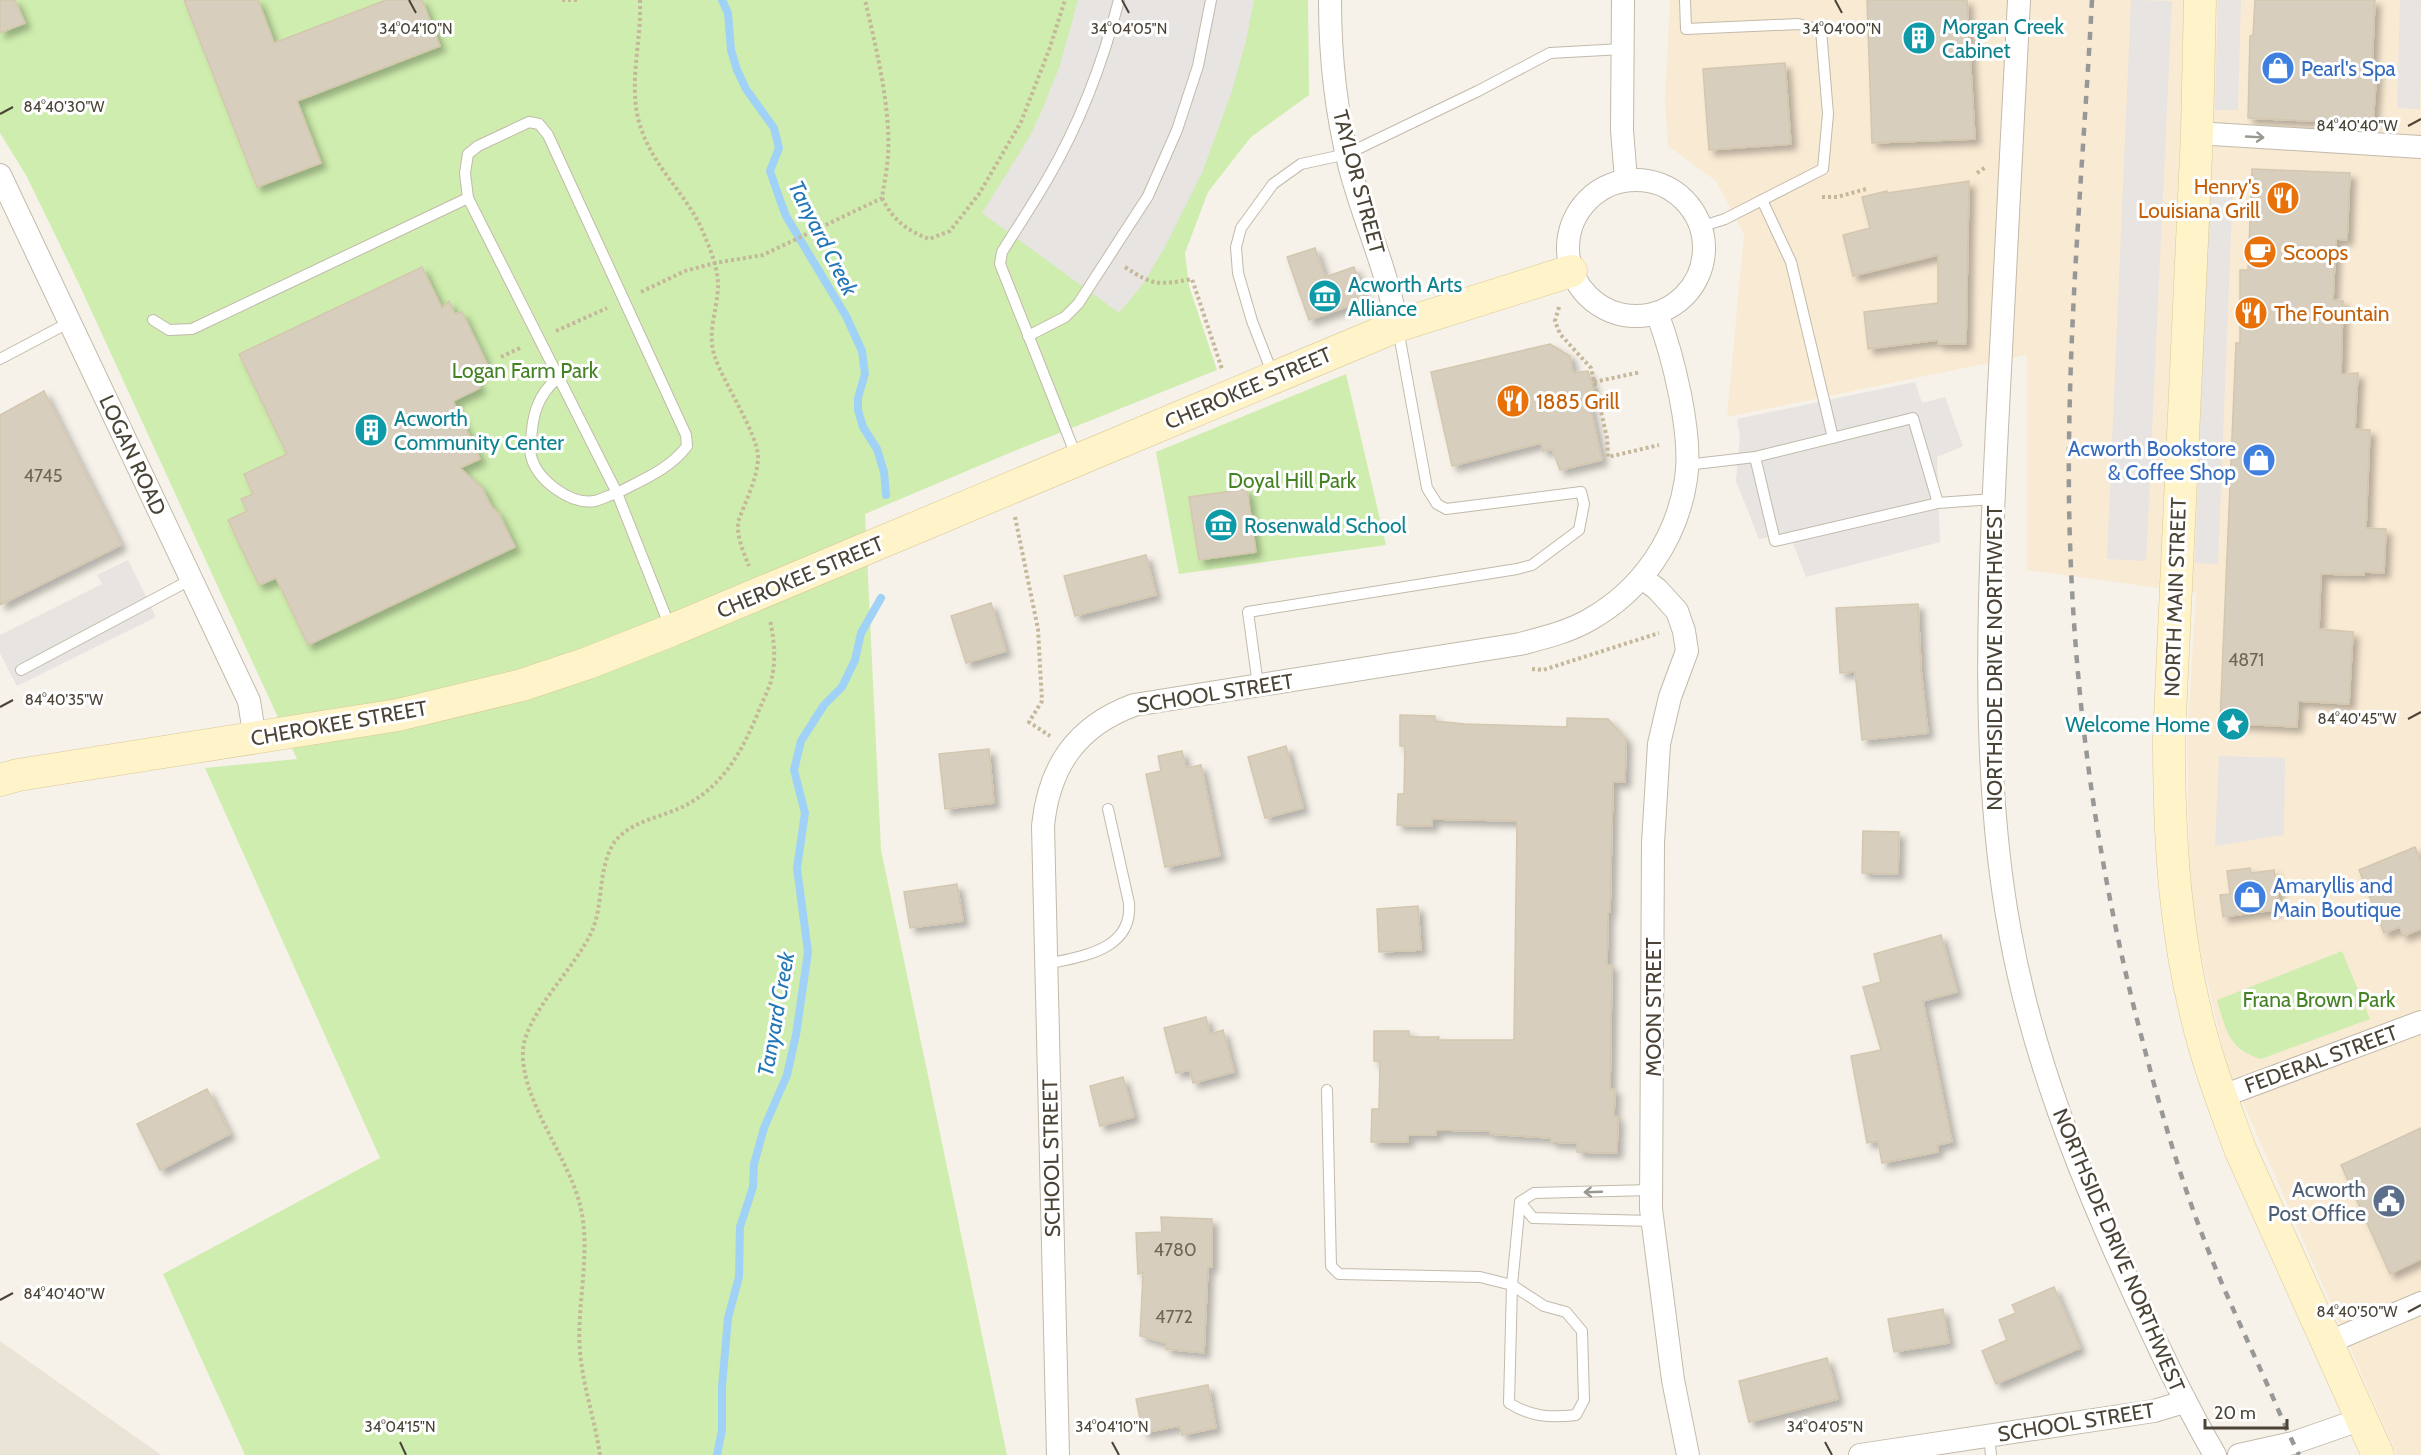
<svg xmlns="http://www.w3.org/2000/svg" width="2421" height="1455" font-family="Cabin,sans-serif">
  <style>
    .residential { fill: #eae4d6 }
    .commercial { fill: #f9ead3 }
    .green { fill: #cfedae }
    .parking { fill: #e7e4e1 }
    .lines { fill: none; stroke-linecap: round; stroke-linejoin: round }
    .stream { stroke: #a0d2f7; stroke-width: 8 }
    .building { fill: #d8cebd; stroke: #d4c7af; stroke-width: 1.5; filter: url(#shadow) }
    .lane-casing { stroke: #c2baaa; stroke-width: 12 }
    .street-casing { stroke: #c2baaa; stroke-width: 24 }
    .secondary-casing { stroke: #dac895; stroke-width: 33 }
    .path { stroke: #c5b79a; stroke-width: 4; stroke-dasharray: 3 3; stroke-linecap: butt }
    .lane { stroke: #fff; stroke-width: 10 }
    .street { stroke: #fff; stroke-width: 22 }
    .secondary { stroke: #fff3c9; stroke-width: 32 }
    .rail { stroke: #989898; stroke-width: 4.5; stroke-dasharray: 8 8; stroke-linecap: butt }
    .oneway { stroke: #9b9890 }
    .ticks { fill: none; stroke: #4a4336; stroke-width: 2 }
    .labels { text-anchor: middle; dominant-baseline: central; stroke-width: 6; stroke-linejoin: round; paint-order: stroke }
    .number-label { font-size: 18px; fill: #6e6658 }
    .culture-label { font-size: 21px; fill: #0d838f; stroke: #fff; text-anchor: start }
    .shop-label { font-size: 21px; fill: #366cbe; stroke: #fff; text-anchor: start }
    .street-label { font-size: 21px; fill: #4a4336; stroke: #fff }
    .food-label { font-size: 21px; fill: #c56008; stroke: #fff; text-anchor: start }
    .park-label { font-size: 21px; fill: #458223; stroke: #fff }
    .service-label { font-size: 21px; fill: #4e5e75; stroke: #fff; text-anchor: end }
    .water-label { font-size: 22px; font-style: italic; fill: #2377b8; stroke: #fff }
    .ticks-label { font-size: 15px; text-anchor: middle; fill: #4a4336; stroke: #fff; stroke-width: 6; stroke-linejoin: round; paint-order: stroke }
  </style>
  <defs>
    <filter id="shadow"><feDropShadow dx="5.5" dy="5.5" stdDeviation="3" flood-color="#0004"/></filter>
  </defs>
  <rect width="100%" height="100%" fill="#f6f2e9"/>
  <polygon class="residential" points="0,1341 161,1455 0,1455"/>
  <polygon class="commercial" points="1670,0 2421,0 2421,1455 2397,1455 2227,1066 2190,906 2187,743 2196,593 2027,570 2027,355 1727,417 1744,234 1716,181 1668,146 1665,101"/>
  <g class="green">
    <polygon points="0,0 1308,0 1309,95 1251,137 1208,192 1185,253 1189,286 1217,370 1014,451 865,514 881,850 1007,1455 245,1455 163,1274 380,1158 205,768 297,759 79,284 27,177 0,133"/>
    <polygon points="1346,374 1386,545 1179,574 1156,452"/>
    <path d="M2342,951L2370,1019L2261,1059C2228,1049 2226,1030 2217,1000Z"/>
  </g>
  <g class="parking">
    <polygon points="1078,0 1254,0 1246,41 1232,91 1202,173 1165,247 1143,284 1119,313 982,213 1030,136 1042,110 1059,68"/>
    <polygon points="2131,0 2172,1 2146,561 2107,559"/>
    <polygon points="2218,0 2241,0 2238,110 2215,110"/>
    <polygon points="2400,0 2421,0 2420,109 2397,108"/>
    <polygon points="2209,182 2233,183 2218,564 2195,563"/>
    <polygon points="1915,382 1922,403 1945,397 1963,446 1937,457 1940,542 1806,577 1789,533 1759,539 1736,481 1740,437 1737,419"/>
    <polygon points="128,560 156,617 17,686 0,653 0,635 102,584 97,575"/>
    <polygon points="2219,756 2285,758 2284,835 2215,846"/>
  </g>
  <g class="lines">
    <g class="stream">
      <polyline points="722,0 728,13 731,50 737,70 746,89 774,128 779,148 770,171 779,197 786,216 846,316 862,351 865,374 858,398 858,410 863,427 877,449 884,472 886,495"/>
      <polyline points="717,1455 722,1430 722,1387 728,1318 739,1277 740,1227 753,1187 754,1164 764,1128 787,1075 796,1035 808,952 797,868 805,813 794,770 801,741 824,705 842,687 855,660 861,633 881,598"/>
    </g>
  </g>
  <g class="building">
    <polygon points="0,0 15,0 25,23 0,33"/>
    <polygon points="184,0 258,0 274,43 386,0 422,0 440,46 297,101 321,163 257,187"/>
    <polygon points="1867,0 1967,0 1975,139 1872,143"/>
    <polygon points="2255,0 2375,0 2372,68 2377,69 2373,124 2248,118 2250,36 2253,35"/>
    <polygon points="1785,63 1791,144 1709,150 1703,69"/>
    <polygon points="2252,169 2350,173 2347,240 2336,239 2333,300 2343,301 2341,374 2358,373 2355,429 2370,430 2366,528 2386,529 2384,573 2364,572 2364,575 2321,574 2319,629 2353,632 2349,704 2298,701 2297,727 2220,723 2236,343 2240,343 2240,270 2248,270"/>
    <polygon points="1969,181 1966,344 1938,344 1938,340 1868,349 1864,312 1938,303 1938,255 1853,276 1843,235 1870,228 1862,197 1887,191 1887,193"/>
    <polygon points="1315,248 1325,277 1354,267 1366,300 1309,320 1287,257"/>
    <polygon points="422,267 442,308 449,301 455,314 462,312 489,368 474,375 480,388 453,401 480,459 460,468 482,488 491,506 499,514 515,547 308,645 276,578 259,585 228,520 247,511 241,499 253,494 244,474 287,454 239,354"/>
    <polygon points="1550,344 1570,356 1573,373 1588,371 1594,391 1587,392 1602,460 1560,470 1552,449 1543,451 1541,443 1452,466 1431,372"/>
    <polygon points="44,391 121,545 0,605 0,415"/>
    <polygon points="1247,489 1256,552 1199,560 1189,497"/>
    <polygon points="1146,555 1156,595 1075,616 1064,576"/>
    <polygon points="991,603 1006,651 966,663 951,616"/>
    <polygon points="1918,604 1921,669 1928,733 1862,740 1855,672 1840,673 1836,608"/>
    <polygon points="1400,715 1435,716 1435,721 1465,724 1567,727 1567,718 1608,719 1626,739 1625,782 1613,782 1610,912 1608,912 1607,965 1612,965 1610,1089 1615,1089 1614,1116 1618,1117 1617,1153 1577,1152 1577,1143 1551,1142 1551,1138 1490,1134 1490,1131 1436,1130 1436,1135 1408,1135 1408,1142 1371,1142 1372,1109 1379,1109 1380,1061 1374,1061 1374,1031 1409,1031 1409,1037 1439,1037 1438,1040 1514,1040 1517,821 1432,819 1432,826 1397,825 1398,794 1404,794 1405,746 1400,746"/>
    <polygon points="1286,746 1303,808 1265,818 1248,757"/>
    <polygon points="989,749 994,803 945,809 939,754"/>
    <polygon points="1182,751 1186,768 1201,765 1220,856 1165,867 1146,774 1161,771 1158,756"/>
    <polygon points="1863,831 1899,832 1898,874 1862,873"/>
    <polygon points="2415,847 2421,863 2421,929 2403,936 2400,927 2384,933 2359,870"/>
    <polygon points="2250,868 2251,873 2274,870 2280,909 2223,917 2220,895 2230,894 2227,871"/>
    <polygon points="957,884 963,921 910,928 904,892"/>
    <polygon points="1418,906 1421,950 1379,952 1377,909"/>
    <polygon points="1941,935 1957,992 1923,1001 1952,1142 1937,1145 1938,1152 1882,1163 1878,1141 1867,1143 1851,1056 1881,1050 1863,987 1881,982 1874,954"/>
    <polygon points="1206,1017 1210,1034 1223,1030 1234,1072 1193,1083 1190,1070 1176,1073 1164,1028"/>
    <polygon points="1123,1077 1134,1117 1100,1126 1090,1086"/>
    <polygon points="207,1089 230,1134 160,1170 137,1124"/>
    <polygon points="2421,1128 2421,1259 2390,1274 2341,1165"/>
    <polygon points="1161,1217 1212,1219 1212,1267 1208,1267 1204,1353 1166,1349 1166,1343 1140,1336 1143,1273 1138,1274 1136,1233 1162,1232"/>
    <polygon points="2054,1287 2080,1348 1996,1384 1982,1351 2007,1340 1999,1320 2016,1313 2012,1305"/>
    <polygon points="1943,1309 1949,1343 1894,1352 1888,1319"/>
    <polygon points="1827,1358 1838,1399 1749,1422 1739,1381"/>
    <polygon points="1208,1385 1216,1428 1182,1435 1180,1426 1143,1433 1136,1399"/>
  </g>
  <g class="lines">
    <g class="lane-casing">
      <g id="lane">
        <polyline points="1685,0 1686,29 1798,24 1821,30 1828,114 1823,169 1725,219 1700,227"/>
        <path d="M468,198L617,493C610,495 602,499 595,501C570,505 537,480 531,456C530,453 531,447 531,443C532,416 537,395 558,378"/>
        <polyline points="1762,200 1791,262 1833,438"/>
        <path d="M153,320L169,330L192,329L468,198L465,173L468,154L478,146L529,122L539,124L548,135L686,435L687,446C670,469 642,480 617,493L670,627"/>
        <polyline points="1028,336 1065,317 1078,304 1148,196 1177,130 1198,66 1211,0"/>
        <polyline points="0,359 70,322"/>
        <polyline points="1273,375 1252,321 1238,273 1236,247 1241,228 1273,184 1301,164 1347,154 1478,91 1550,53 1622,49"/>
        <path d="M1077,458L1000,264L1002,252C1017,228 1033,204 1048,178C1080,123 1103,62 1119,0"/>
        <polyline points="1686,465 1755,457"/>
        <polyline points="1938,503 1913,418 1755,457 1775,541 1938,503 1993,499"/>
        <polyline points="21,670 192,579"/>
        <polyline points="1258,685 1248,612 1517,569 1532,565 1579,530 1584,504 1581,492 1446,509 1437,504 1427,488 1398,329"/>
        <path d="M1047,964C1083,956 1133,950 1129,903L1108,809"/>
        <path d="M1327,1090L1331,1266L1339,1274L1480,1277L1512,1285L1544,1306L1566,1312L1582,1331L1584,1400L1576,1415C1551,1418 1531,1417 1509,1403L1512,1285L1520,1202"/>
        <polyline points="1651,1190 1534,1193 1520,1202 1533,1218 1652,1221"/>
        <polyline points="1989,1436 1991,1455"/>
      </g>
    </g>
    <g class="street-casing">
      <g id="street">
        <path d="M1330,0C1330,57 1336,113 1350,168C1364,221 1388,272 1397,326"/>
        <polyline points="1623,0 1622,130 1626,180"/>
        <path d="M2019,0C2011,143 2004,286 1997,428C1989,592 1980,770 2010,932C2032,1055 2079,1173 2131,1287C2157,1344 2183,1400 2215,1455"/>
        <polyline points="2197,133 2421,147"/>
        <polyline points="0,175 249,701 255,739"/>
        <circle cx="1636" cy="248" r="68"/>
        <polyline points="1642,578 1657,589 1677,611 1684,631 1687,651 1670,697 1659,744 1653,843 1651,1209 1673,1380 1688,1455"/>
        <polyline points="2220,1097 2421,1022"/>
        <polyline points="2327,1343 2421,1303"/>
        <path d="M1058,1455L1043,826C1049,766 1077,726 1134,705L1520,644C1543,638 1568,632 1589,620C1642,590 1677,539 1686,479C1693,435 1673,355 1657,313"/>
        <polyline points="1860,1455 2154,1411 2184,1402"/>
        <polyline points="2239,1455 2293,1443 2362,1419"/>
      </g>
    </g>
    <g class="secondary-casing">
      <g id="secondary">
        <path d="M2200,0L2197,133L2169,739C2169,843 2175,941 2203,1041C2213,1078 2227,1113 2240,1149L2378,1455"/>
        <polyline points="0,780 18,775 398,715 522,685 588,663 672,630 1397,326 1571,271"/>
      </g>
    </g>
    <g class="path">
      <polyline points="562,0 580,0"/>
      <path d="M640,0C642,43 626,90 642,131C655,169 688,196 703,232C710,249 718,267 718,285C718,309 706,333 715,357C723,382 758,434 758,457C758,478 745,502 738,522C737,538 743,551 749,566"/>
      <polyline points="1977,173 1986,167"/>
      <polyline points="1822,197 1837,197 1866,189"/>
      <path d="M882,198C893,220 906,230 929,239L950,231L979,194L1021,122L1049,50L1065,0"/>
      <path d="M1125,267C1153,286 1159,285 1192,279L1222,369"/>
      <path d="M641,292L685,271L715,263L763,255L882,198C884,184 887,170 888,156C891,107 876,48 865,0"/>
      <polyline points="1559,307 1555,321 1560,334 1591,368 1607,438 1608,457 1659,445"/>
      <polyline points="556,331 607,308"/>
      <polyline points="501,357 522,347"/>
      <polyline points="1594,382 1641,372"/>
      <polyline points="1015,517 1038,629 1042,701 1029,722 1050,736"/>
      <polyline points="1532,669 1543,670 1659,633"/>
      <path d="M600,1455C595,1420 583,1387 580,1352C576,1304 592,1253 580,1205C568,1156 520,1099 523,1050C526,1013 576,967 592,931C603,906 598,874 611,848C624,821 663,818 688,804C726,783 744,747 760,708C764,698 770,687 772,677C776,659 774,638 770,620"/>
    </g>
    <use href="#lane" class="lane"/>
    <use href="#street" class="street"/>
    <use href="#secondary" class="secondary"/>
    <path class="rail" d="M2092,0C2083,167 2067,334 2069,502C2072,684 2095,859 2141,1035C2159,1105 2179,1175 2205,1242C2225,1294 2249,1343 2271,1393C2280,1414 2289,1435 2299,1455"/>
  </g>
  <defs><path id="oneway-shaft" d="M-6 0H5M1.5-3L5.5 0L1.5 3" fill="none" stroke-width="1.6" stroke-linecap="round" stroke-linejoin="round" transform="scale(1.5)"/></defs>
  <g class="oneway">
    <use href="#oneway-shaft" transform="translate(2255 137) rotate(3)"/>
    <use href="#oneway-shaft" transform="translate(1593 1192) rotate(178)"/>
  </g>
  <path class="ticks" d="M409,0L416,13M1122,0L1129,13M1835,0L1842,13M0,114L13,107M2408,126L2421,119M0,707L13,700M2408,719L2421,712M0,1300L13,1293M2408,1312L2421,1305M400,1442L406,1455M1112,1442L1119,1455M1825,1442L1832,1455"/>
  <defs>
    <g id="building-disc" transform="scale(1.725)"><circle r="9.5" fill="#0f9aa8" stroke="#fff"/><path d="M-4-6H4V6H1V3H-1V6H-4ZM-2.5-4.3h1.7v1.8h-1.7ZM.8-4.3h1.7v1.8H.8ZM-2.5-1h1.7V.8h-1.7ZM.8-1h1.7V.8H.8Z" fill="#fff"/></g>
    <g id="shop-disc" transform="scale(1.725)"><circle r="9.5" fill="#3f7fe0" stroke="#fff"/><path d="M-5-2.5h2.3a2.7 3.5 0 0 1 5.4 0H5L5.5 6h-11ZM-1.5-2.5h3a1.5 2.3 0 0 0-3 0Z" fill="#fff"/></g>
    <g id="restaurant-disc" transform="scale(1.725)"><circle r="9.5" fill="#e8710a" stroke="#fff"/><path d="M-5-6h1v4h1v-4h1v4h1v-4h1v5L-1.5 .5V6h-2V.5L-5-1ZM5-6V6H3V1.5H1.5Q1.5-4 5-6Z" fill="#fff"/></g>
    <g id="cafe-disc" transform="scale(1.725)"><circle r="9.5" fill="#e8710a" stroke="#fff"/><path d="M-5.5-4.5H6V0H3Q3 3.5 0 3.5H-2.5Q-5.5 3.5-5.5 0ZM3-3.2v2h1.7v-2ZM-6 4.5H4V6H-6Z" fill="#fff"/></g>
    <g id="museum-disc" transform="scale(1.725)"><circle r="9.5" fill="#0f9aa8" stroke="#fff"/><path d="M0-6L6-3V-2H-6V-3ZM-5-1h2V3h-2ZM-1-1h2V3h-2ZM3-1h2V3H3ZM-6 4H6V6H-6Z" fill="#fff"/></g>
    <g id="sight-disc" transform="scale(1.725)"><circle r="9.5" fill="#0f9aa8" stroke="#fff"/><path d="M0-6L1.8-2.2L6-1.7L2.9 1.2L3.7 5.4L0 3.3L-3.7 5.4L-2.9 1.2L-6-1.7L-1.8-2.2Z" fill="#fff"/></g>
    <g id="civic-disc" transform="scale(1.725)"><circle r="9.5" fill="#5c6f8a" stroke="#fff"/><path d="M-.6-6.5H3V-4.5H.6V-3L4-1V1h2V6H-6V1h2V-1L-.6-3ZM-1.2 2.5V6h2.4V2.5Z" fill="#fff"/></g>
  </defs>
  <g fill-rule="evenodd">
    <use href="#building-disc" x="1919" y="38"/>
    <use href="#shop-disc" x="2278" y="68"/>
    <use href="#restaurant-disc" x="2283" y="198"/>
    <use href="#cafe-disc" x="2260" y="252"/>
    <use href="#museum-disc" x="1325" y="296"/>
    <use href="#restaurant-disc" x="2251" y="313"/>
    <use href="#restaurant-disc" x="1513" y="401"/>
    <use href="#building-disc" x="371" y="430"/>
    <use href="#shop-disc" x="2259" y="460"/>
    <use href="#museum-disc" x="1221" y="525"/>
    <use href="#sight-disc" x="2233" y="724"/>
    <use href="#shop-disc" x="2250" y="897"/>
    <use href="#civic-disc" x="2389" y="1201"/>
  </g>
  <g class="labels">
    <g class="number-label">
      <text x="43" y="476">4745</text>
      <text x="2246" y="660">4871</text>
      <text x="1175" y="1250">4780</text>
      <text x="1174" y="1317">4772</text>
    </g>
    <g class="culture-label">
      <text x="1942" y="26">Morgan Creek<tspan x="1942" dy="24">Cabinet</tspan></text>
      <text x="1348" y="284">Acworth Arts<tspan x="1348" dy="24">Alliance</tspan></text>
      <text x="394" y="418">Acworth<tspan x="394" dy="24">Community Center</tspan></text>
      <text x="1244" y="525">Rosenwald School</text>
      <text x="2210" y="724" text-anchor="end">Welcome Home</text>
    </g>
    <g class="shop-label">
      <text x="2301" y="68">Pearl's Spa</text>
      <text x="2236" y="448" text-anchor="end">Acworth Bookstore<tspan x="2236" dy="24">&amp; Coffee Shop</tspan></text>
      <text x="2273" y="885">Amaryllis and<tspan x="2273" dy="24">Main Boutique</tspan></text>
    </g>
    <g class="street-label">
      <text transform="translate(1359 182) rotate(75)">TAYLOR STREET</text>
      <text transform="translate(1248 388) rotate(-23)">CHEROKEE STREET</text>
      <text transform="translate(133 455) rotate(65)">LOGAN ROAD</text>
      <text transform="translate(800 577) rotate(-23)">CHEROKEE STREET</text>
      <text transform="translate(2175 597) rotate(-88)">NORTH MAIN STREET</text>
      <text transform="translate(1994 658) rotate(-90)">NORTHSIDE DRIVE NORTHWEST</text>
      <text transform="translate(1215 693) rotate(-9)">SCHOOL STREET</text>
      <text transform="translate(339 723) rotate(-10)">CHEROKEE STREET</text>
      <text transform="translate(1653 1007) rotate(-90)">MOON STREET</text>
      <text transform="translate(2321 1059) rotate(-20)">FEDERAL STREET</text>
      <text transform="translate(1051 1158) rotate(-91)">SCHOOL STREET</text>
      <text transform="translate(2119 1250) rotate(67)">NORTHSIDE DRIVE NORTHWEST</text>
      <text transform="translate(2076 1422) rotate(-9)">SCHOOL STREET</text>
    </g>
    <g class="food-label">
      <text x="2260" y="186" text-anchor="end">Henry's<tspan x="2260" dy="24">Louisiana Grill</tspan></text>
      <text x="2283" y="252">Scoops</text>
      <text x="2274" y="313">The Fountain</text>
      <text x="1536" y="401">1885 Grill</text>
    </g>
    <g class="park-label">
      <text x="525" y="370">Logan Farm Park</text>
      <text x="1292" y="480">Doyal Hill Park</text>
      <text x="2319" y="999">Frana Brown Park</text>
    </g>
    <g class="service-label">
      <text x="2366" y="1189">Acworth<tspan x="2366" dy="24">Post Office</tspan></text>
    </g>
    <g class="water-label">
      <text transform="translate(823 238) rotate(63)">Tanyard Creek</text>
      <text transform="translate(776 1014) rotate(-80)">Tanyard Creek</text>
    </g>
  </g>
  <g class="ticks-label">
    <text x="1842" y="34">34°04'00"N</text>
    <text x="416" y="34">34°04'10"N</text>
    <text x="1129" y="34">34°04'05"N</text>
    <text x="64" y="112">84°40'30"W</text>
    <text x="2357" y="131">84°40'40"W</text>
    <text x="64" y="705">84°40'35"W</text>
    <text x="2357" y="724">84°40'45"W</text>
    <text x="64" y="1299">84°40'40"W</text>
    <text x="2357" y="1317">84°40'50"W</text>
    <text x="400" y="1432">34°04'15"N</text>
    <text x="1112" y="1432">34°04'10"N</text>
    <text x="1825" y="1432">34°04'05"N</text>
  </g>
  <path d="M2205 1419v9h82v-9" fill="none" stroke="#4a4336" stroke-width="3"/>
  <text x="2214" y="1419" font-size="18" fill="#4a4336" stroke="#ffffff" stroke-width="4.5" paint-order="stroke">20 m</text>
</svg>
